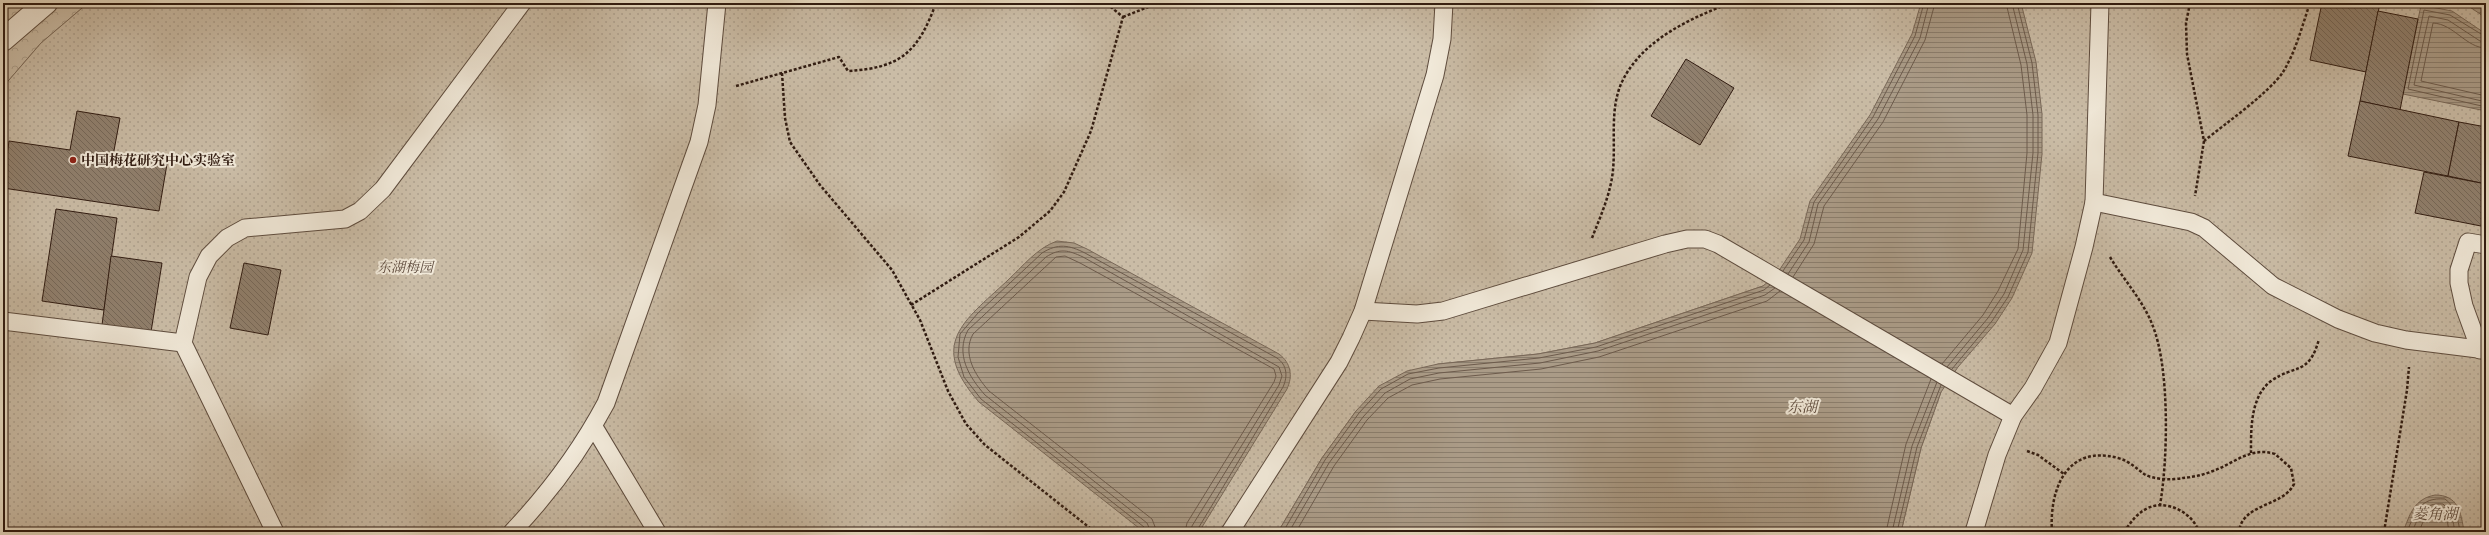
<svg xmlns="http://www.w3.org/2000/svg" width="2489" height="535" font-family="'Gentium Book Plus','Noto Serif SC',serif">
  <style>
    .forest { fill: url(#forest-crowns); stroke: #7d6c5c }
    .park { fill: url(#park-dots); stroke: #7d6c5c }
    .water { fill: url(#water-rules); stroke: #796858 }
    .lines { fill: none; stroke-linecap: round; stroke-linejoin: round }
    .shore { stroke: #6d5b4c; stroke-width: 1 }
    .building { fill: url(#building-back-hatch); stroke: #301b11 }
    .lane-casing { stroke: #5e4c3e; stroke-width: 19 }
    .street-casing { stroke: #5e4c3e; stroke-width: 24 }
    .path { stroke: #301b11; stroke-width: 2.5; stroke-dasharray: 3 2; stroke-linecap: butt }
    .lane { stroke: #f1e9d9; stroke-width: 17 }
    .street { stroke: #f1e9d9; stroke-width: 22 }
    .poi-dot { fill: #8f2418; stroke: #f1e9d9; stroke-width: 1.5 }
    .labels { text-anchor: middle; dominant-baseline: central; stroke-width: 4; stroke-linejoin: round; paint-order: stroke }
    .poi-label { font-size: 14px; font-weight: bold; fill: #301b11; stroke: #f1e9d9; text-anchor: start }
    .park-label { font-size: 14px; font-style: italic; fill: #5e4b3e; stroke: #f1e9d9 }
    .water-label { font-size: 15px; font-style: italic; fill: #614e40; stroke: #f1e9d9 }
  </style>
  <defs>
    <pattern id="forest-crowns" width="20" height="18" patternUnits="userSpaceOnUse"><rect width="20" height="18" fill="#cabca6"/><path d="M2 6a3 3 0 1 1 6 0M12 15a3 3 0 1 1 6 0" fill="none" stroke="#aea18e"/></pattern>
    <pattern id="park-dots" width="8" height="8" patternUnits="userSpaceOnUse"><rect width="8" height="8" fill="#cabca6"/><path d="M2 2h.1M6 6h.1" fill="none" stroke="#aea18e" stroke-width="1.8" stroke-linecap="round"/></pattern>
    <pattern id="water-rules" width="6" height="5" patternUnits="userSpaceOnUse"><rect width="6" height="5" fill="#aa9b87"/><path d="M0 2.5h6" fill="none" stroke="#8b7e6d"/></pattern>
    <pattern id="building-back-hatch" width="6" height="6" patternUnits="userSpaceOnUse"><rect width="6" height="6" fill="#90806e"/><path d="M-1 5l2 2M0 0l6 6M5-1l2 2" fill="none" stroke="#766859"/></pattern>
  </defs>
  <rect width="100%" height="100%" fill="#e9ddc4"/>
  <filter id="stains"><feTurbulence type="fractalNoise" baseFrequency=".005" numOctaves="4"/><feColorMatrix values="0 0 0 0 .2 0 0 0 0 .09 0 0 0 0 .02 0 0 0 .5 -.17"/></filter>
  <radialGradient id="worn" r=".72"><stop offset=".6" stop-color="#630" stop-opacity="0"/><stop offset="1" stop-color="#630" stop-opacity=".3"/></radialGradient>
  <polygon class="forest" points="3,3 88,3 41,43 3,87"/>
  <polygon class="park" points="88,3 2486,3 2486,532 1901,532 1921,448 1941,392 1763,286 1595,343 1538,354 1438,364 1356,411 1322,458 1278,532 3,532 3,87 41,43"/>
  <g class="water">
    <polygon points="1921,3 2021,3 2036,62 2042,114 2042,154 2032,253 2012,298 1995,324 1958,367 1941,392 1921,448 1901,532 1278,532 1322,458 1356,411 1379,386 1407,371 1438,364 1538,354 1595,343 1763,286 1776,275 1800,239 1810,201 1870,115 1912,34"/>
    <polygon points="2464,3 2486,3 2486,18"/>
    <polygon points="2421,5 2452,11 2486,34 2486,111 2403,94"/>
    <path d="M1057,241L1074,243L1087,249L1279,354C1291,363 1293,376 1287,389L1199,532H1144L979,402C928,344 963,322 1007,281C1023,266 1037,248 1057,241Z"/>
    <path d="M2435,495C2458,495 2461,512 2464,532H2403C2410,514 2414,499 2435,495Z"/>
  </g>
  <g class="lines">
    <g class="shore">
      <polyline points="2486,37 2450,15 2424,10 2408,89 2486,107"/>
      <polyline points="2486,42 2480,41 2448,20 2429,16 2414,85 2486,102"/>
      <path d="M2486,48C2466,48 2454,24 2433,23L2421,81L2486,96"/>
      <polyline points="1783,271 1804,240 1814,202 1873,117 1915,36 1924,3"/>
      <polyline points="1788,274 1809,242 1818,204 1878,119 1920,38 1929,3"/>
      <polyline points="1793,277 1814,244 1824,206 1883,122 1925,40 1935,3"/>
      <polyline points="1942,364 1983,315 1998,291 2018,249 2027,153 2027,115 2021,65 2006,3"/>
      <polyline points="1947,367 1988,318 2004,294 2023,250 2033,153 2033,115 2027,64 2012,3"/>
      <polyline points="1952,369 1992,321 2008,297 2028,252 2038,153 2038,115 2032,63 2017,3"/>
      <path d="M1146,532L1144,527L981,399L964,377L958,357L960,334L978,313L1042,253C1058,243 1069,245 1085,253L1277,358C1287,365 1288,376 1283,387L1196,532"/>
      <path d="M1151,532L1147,523L985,395C969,377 955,354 968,330L1046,257C1060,248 1068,250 1083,257L1279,367L1282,376L1279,385L1192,526L1191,532"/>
      <path d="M1157,532L1152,519L989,391C975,375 962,354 973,334L1056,257L1065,256L1080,263L1274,369L1276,376L1274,382L1187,523L1185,532"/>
      <polyline points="1283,532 1325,460 1359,413 1381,389 1408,374 1439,368 1539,358 1596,347 1764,290 1770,285"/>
      <polyline points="1289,532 1329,463 1363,417 1385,393 1410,379 1439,373 1540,363 1598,351 1765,295 1775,288"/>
      <polyline points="1296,532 1334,466 1367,420 1388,398 1412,385 1440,379 1541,369 1599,357 1767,301 1780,291"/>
      <polyline points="1886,532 1906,444 1931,379"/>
      <polyline points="1892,532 1912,446 1937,382"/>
      <polyline points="1897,532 1917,447 1941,385"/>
      <path d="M2407,532C2415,512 2420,497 2445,499C2456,507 2458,519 2460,532"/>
      <path d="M2412,532C2419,516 2423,502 2443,504C2452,512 2453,521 2455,532"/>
      <polyline points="2419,532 2426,514 2432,511 2441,510 2447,519 2449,532"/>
    </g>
  </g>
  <g class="building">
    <polygon points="2322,3 2380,3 2366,72 2310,60"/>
    <polygon points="2378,11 2418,19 2400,110 2360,101"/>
    <polygon points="1686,59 1734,88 1700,145 1651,116"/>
    <polygon points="2360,101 2459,122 2448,176 2348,156"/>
    <polygon points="77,111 120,118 113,156 167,164 159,211 3,188 9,141 70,150"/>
    <polygon points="2459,122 2486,127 2486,184 2448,176"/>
    <polygon points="2424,172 2486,184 2486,227 2415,213"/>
    <polygon points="56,209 117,218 104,310 42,301"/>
    <polygon points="111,256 162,263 151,332 102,325"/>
    <polygon points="244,263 281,270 268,335 230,328"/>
  </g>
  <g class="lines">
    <g class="lane-casing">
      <g id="lane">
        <polyline points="2094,202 2191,222 2204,228 2273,286 2338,319 2375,333 2406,340 2486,350"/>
        <polyline points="1363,311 1417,314 1443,311 1665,244 1687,239 1705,239 1718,244 2013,416"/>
        <polyline points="3,321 183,343"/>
        <polyline points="2480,350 2464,306 2459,283 2459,270 2468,242 2486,245"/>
        <polyline points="594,427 657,532"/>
        <polyline points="275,532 183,343 198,277 209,256 227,238 245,228 345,219 360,211 383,189 522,3"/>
        <path d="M512,532C549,493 581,450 606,403L699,142L707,105L717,3"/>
        <polyline points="1230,532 1339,362 1351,338 1363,311 1435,75 1442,39 1444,3"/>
        <polyline points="1974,532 1997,455 2013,416 2033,388 2058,343 2084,247 2094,202 2100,3"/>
      </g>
    </g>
    <g class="street-casing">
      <polyline id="street" points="3,40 46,3"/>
    </g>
    <g class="path">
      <polyline points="2190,3 2186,23 2187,54 2204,141 2195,196"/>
      <polyline points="1123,17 1158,3"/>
      <polyline points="782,73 785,118 790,142 820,185 892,270 920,320 948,391 966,424 985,445 1095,532"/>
      <path d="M736,86L839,57L848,71C901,68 918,52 936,3"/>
      <path d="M2204,141C2225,124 2270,92 2283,72C2296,51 2302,26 2310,3"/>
      <path d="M1592,238C1599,220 1607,202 1611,183C1618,151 1608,115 1621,84C1640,41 1689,19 1730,3"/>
      <path d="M2110,257C2123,279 2142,299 2152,324C2170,366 2168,460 2160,505"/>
      <polyline points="911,305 1019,237 1050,211 1064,192 1091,131 1123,17 1106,3"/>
      <polyline points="2027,451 2038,455 2064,474"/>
      <path d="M2251,453C2251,430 2250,397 2271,381C2295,364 2309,376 2319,339"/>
      <path d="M2052,532C2049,489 2067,444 2118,458C2129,461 2136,468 2144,474C2154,480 2172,480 2183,478C2193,477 2203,475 2213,471C2233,464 2251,446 2275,454L2291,468L2294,484C2283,507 2242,503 2239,532"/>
      <path d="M2124,532C2131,522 2137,513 2148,508C2167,499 2193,513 2199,532"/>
      <polyline points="2384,532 2407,390 2409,367"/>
    </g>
    <use href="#lane" class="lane"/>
    <use href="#street" class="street"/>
  </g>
  <circle class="poi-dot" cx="73" cy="160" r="4"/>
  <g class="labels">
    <g class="poi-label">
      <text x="81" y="160">中国梅花研究中心实验室</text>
    </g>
    <g class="park-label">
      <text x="405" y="267">东湖梅园</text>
    </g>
    <g class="water-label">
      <text x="1802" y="406">东湖</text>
      <text x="2435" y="513">菱角湖</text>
    </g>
  </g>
  <rect width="2489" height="535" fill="none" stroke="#e9ddc4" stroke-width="16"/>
  <rect x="4" y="4" width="2481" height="527" fill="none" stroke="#301b11" stroke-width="2"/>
  <rect x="8" y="8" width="2473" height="519" fill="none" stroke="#301b11"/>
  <rect width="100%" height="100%" filter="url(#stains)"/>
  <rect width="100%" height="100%" fill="url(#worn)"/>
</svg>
